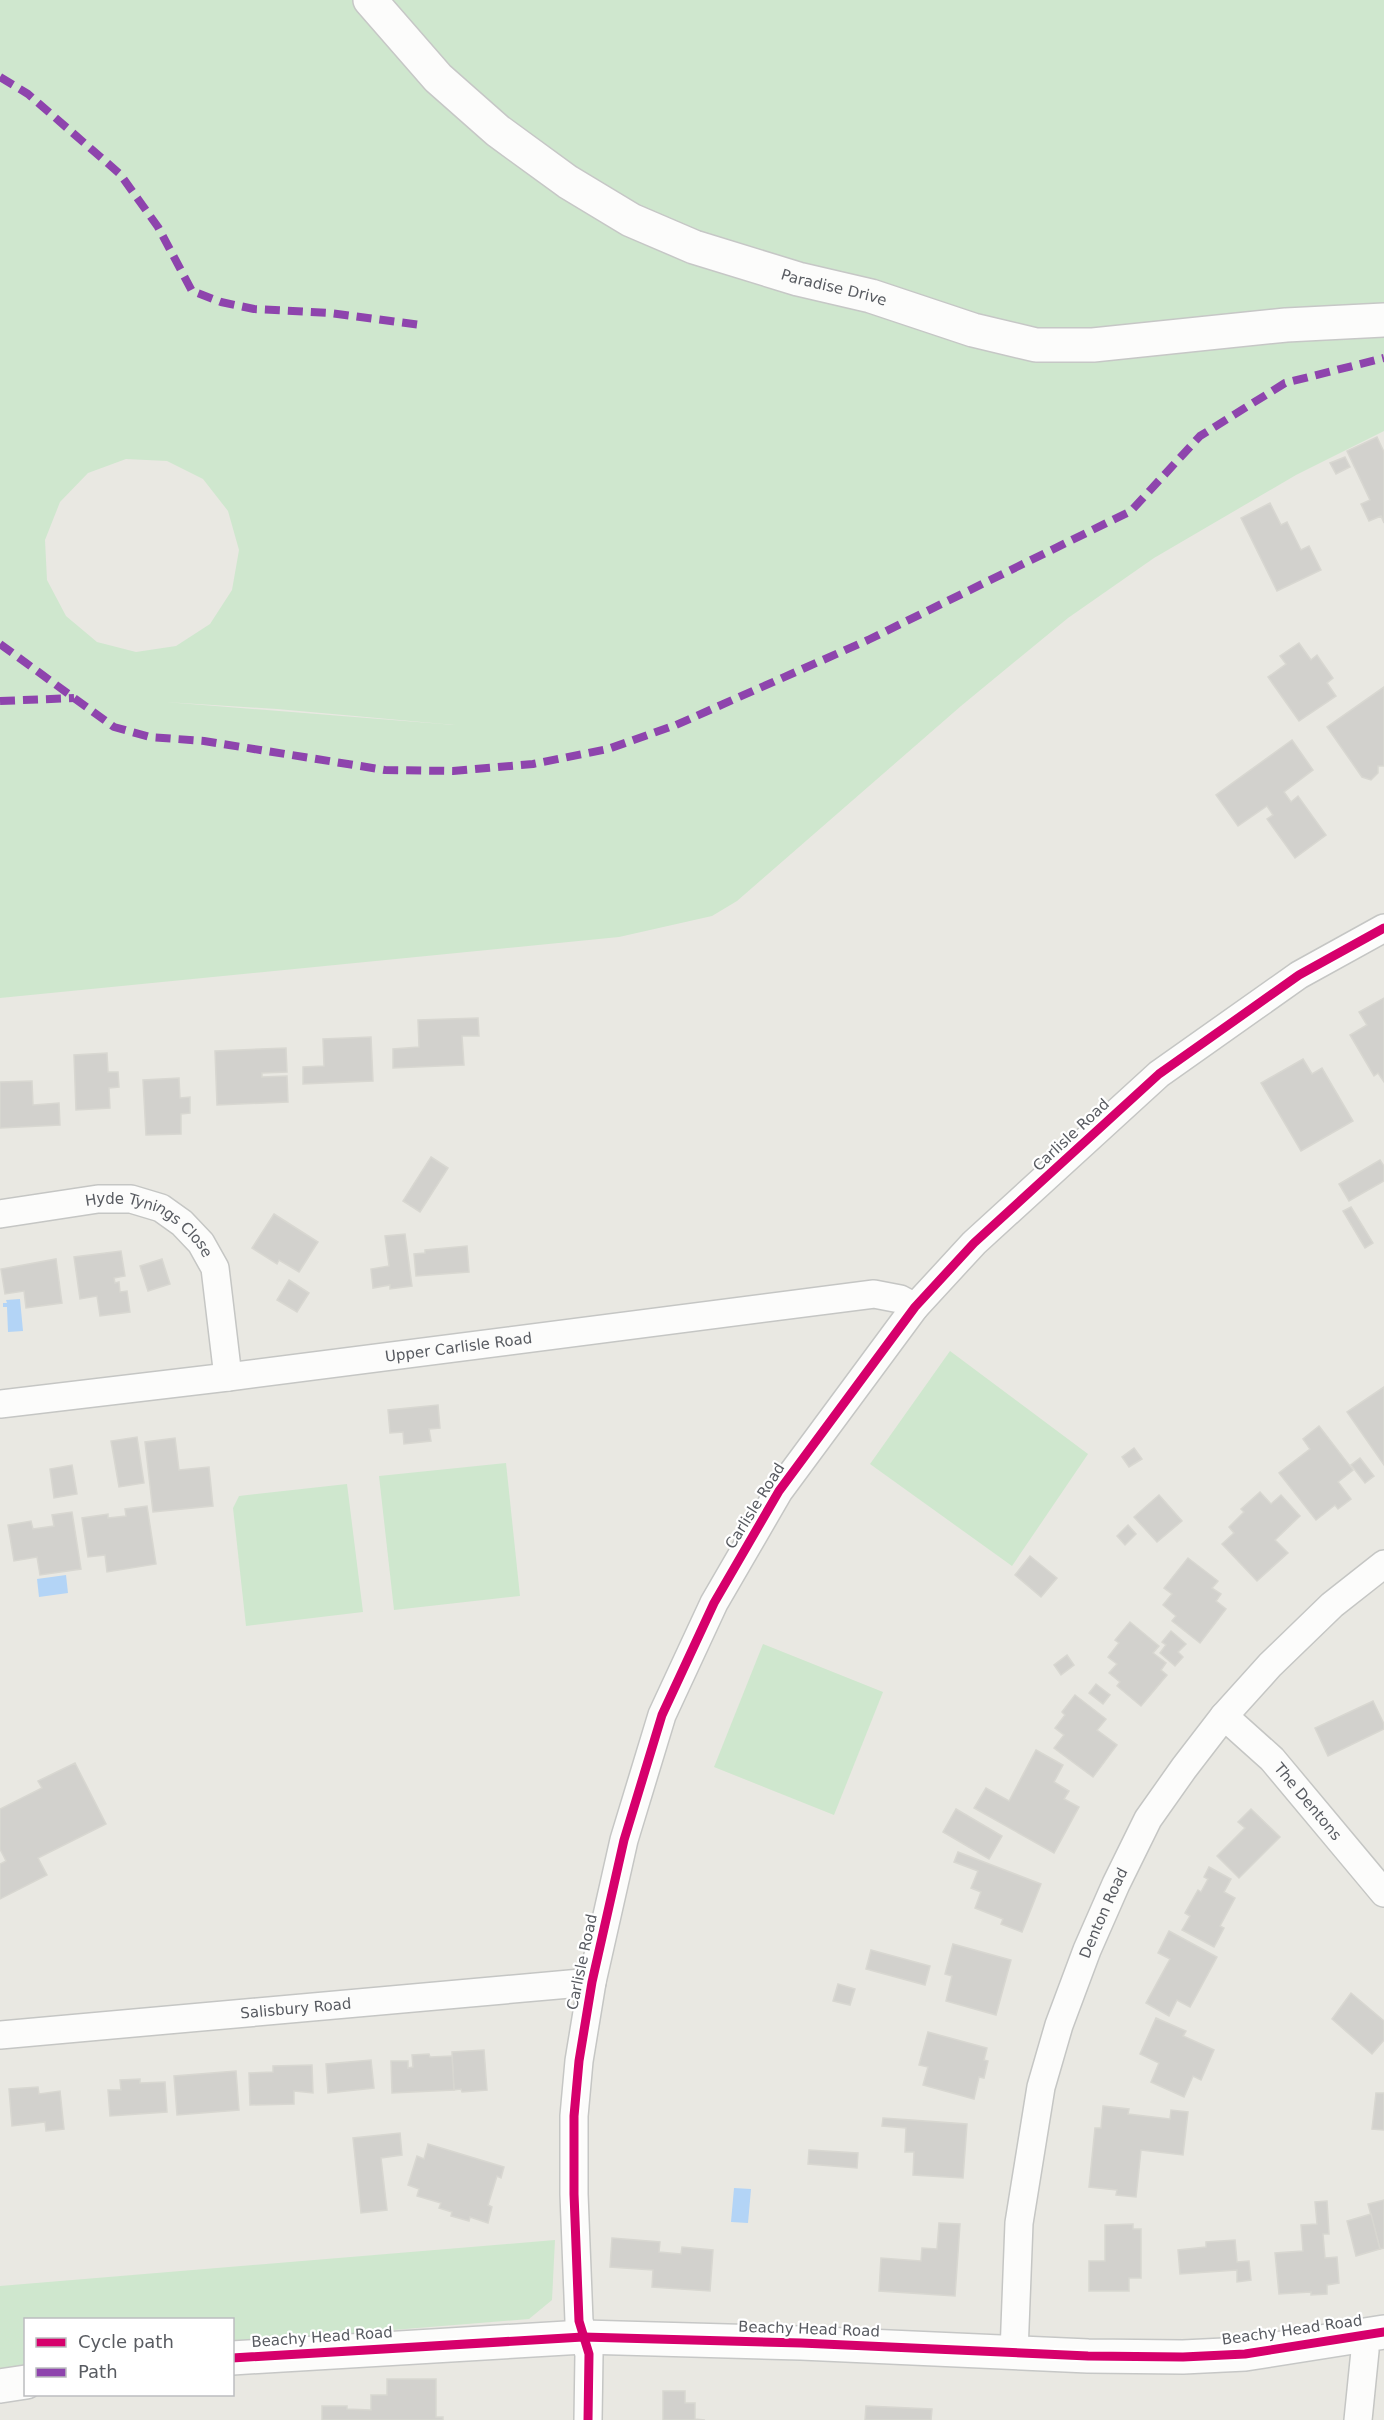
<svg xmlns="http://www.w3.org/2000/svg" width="1384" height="2420" font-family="'DejaVu Sans',sans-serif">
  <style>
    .green { fill: #cfe7ce; fill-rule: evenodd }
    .water { fill: #b3d4f6 }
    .building { fill: #d2d1cd; stroke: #d8d7d1; stroke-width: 1.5 }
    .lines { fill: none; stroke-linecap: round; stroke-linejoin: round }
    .street-casing { stroke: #c5c6c4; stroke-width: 30 }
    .secondary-casing { stroke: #c6c7c6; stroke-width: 36 }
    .street { stroke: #fcfcfb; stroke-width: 27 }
    .secondary { stroke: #fcfcfb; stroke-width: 33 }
    .quiet { stroke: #8e44ad; stroke-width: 8; stroke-dasharray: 15 8; stroke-linecap: butt }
    .cycleway-casing { stroke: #fff; stroke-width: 13 }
    .cycleway { stroke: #d6006c; stroke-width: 9 }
    .labels { text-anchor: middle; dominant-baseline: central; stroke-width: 4.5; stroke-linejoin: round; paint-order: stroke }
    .street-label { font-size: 15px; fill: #585b61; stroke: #fff }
  </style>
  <rect width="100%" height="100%" fill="#e9e8e2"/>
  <g class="green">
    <path d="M0,0H1384V431L1296,475L1154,558L1068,618L961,706L737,901L712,916L619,937L0,998ZM126,459L167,461L203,479L228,511L239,550L232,590L210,624L176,646L136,652L97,642L66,616L47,580L45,540L60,502L88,473ZM165,702L277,709L455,725Z"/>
    <polygon points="950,1351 1088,1454 1012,1566 870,1464"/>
    <polygon points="506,1463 520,1596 394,1610 379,1476"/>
    <polygon points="347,1484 363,1612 246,1626 233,1508 239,1496"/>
    <polygon points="763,1644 883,1692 834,1815 714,1767"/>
    <polygon points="555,2240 552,2300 529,2319 233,2343 232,2320 26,2320 25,2366 0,2369 0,2286"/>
  </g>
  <g class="water">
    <polygon points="20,1299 23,1331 8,1332 7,1307 3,1307 3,1303 7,1303 6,1300"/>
    <polygon points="66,1575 68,1593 39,1597 37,1579"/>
    <polygon points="734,2188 751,2189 748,2223 731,2222"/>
  </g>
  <g class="building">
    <polygon points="1377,437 1384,452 1384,523 1381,516 1369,521 1361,504 1370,500 1347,451"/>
    <polygon points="1345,457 1350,467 1336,474 1330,463"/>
    <polygon points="1270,503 1281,525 1287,522 1301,550 1309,546 1321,570 1277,591 1241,518"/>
    <polygon points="1299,643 1311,660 1317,655 1333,678 1327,683 1336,696 1299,721 1268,677 1286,664 1280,656"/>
    <polygon points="1384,687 1384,766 1378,766 1378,773 1371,780 1362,777 1327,727"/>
    <polygon points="1292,740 1313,770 1284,792 1291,802 1298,796 1326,835 1295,858 1267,819 1273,815 1267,806 1238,826 1216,795"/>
    <polygon points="1384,998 1384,1082 1378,1073 1374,1076 1350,1035 1367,1025 1359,1012"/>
    <polygon points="478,1018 479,1036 462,1036 464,1065 393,1068 393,1049 419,1047 418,1020"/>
    <polygon points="371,1037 373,1081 303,1084 303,1067 324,1066 323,1039"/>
    <polygon points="286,1048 287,1072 262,1073 262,1077 287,1076 288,1102 217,1105 215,1051"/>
    <polygon points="107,1053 108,1072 118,1072 119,1087 109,1088 110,1108 76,1110 74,1055"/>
    <polygon points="1303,1059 1312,1074 1322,1068 1353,1121 1301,1151 1261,1083"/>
    <polygon points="179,1078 180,1098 190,1097 190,1113 181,1114 181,1134 146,1135 143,1080"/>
    <polygon points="32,1081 33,1105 59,1103 60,1125 0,1128 0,1082"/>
    <polygon points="431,1157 448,1168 420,1212 403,1201"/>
    <polygon points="1380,1160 1384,1166 1384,1181 1349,1201 1339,1184"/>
    <polygon points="1351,1207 1373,1243 1365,1248 1343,1211"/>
    <polygon points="274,1214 318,1242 299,1272 279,1260 277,1264 252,1248"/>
    <polygon points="405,1234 412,1286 390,1289 390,1285 373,1288 371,1269 389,1266 385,1236"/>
    <polygon points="467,1246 469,1272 416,1276 414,1254 425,1253 425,1250"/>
    <polygon points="121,1251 125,1276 114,1278 115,1283 119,1282 120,1292 127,1291 130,1312 100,1316 97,1296 80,1299 74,1257"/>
    <polygon points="56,1259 62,1303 26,1308 24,1291 5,1294 1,1269"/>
    <polygon points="162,1259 170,1284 148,1291 140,1266"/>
    <polygon points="289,1280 309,1293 297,1312 277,1300"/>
    <polygon points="1384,1387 1384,1465 1347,1412"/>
    <polygon points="438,1405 440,1428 429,1429 431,1441 404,1444 403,1432 390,1433 388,1410"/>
    <polygon points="1319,1426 1353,1470 1338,1482 1351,1499 1338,1509 1335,1505 1316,1520 1279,1473 1310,1449 1303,1439"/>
    <polygon points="137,1437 144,1483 119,1487 111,1441"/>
    <polygon points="175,1438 179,1470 209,1467 213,1506 153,1512 145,1442"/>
    <polygon points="1134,1448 1142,1459 1129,1467 1122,1457"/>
    <polygon points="1360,1458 1374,1476 1365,1483 1351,1465"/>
    <polygon points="72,1465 77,1494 54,1498 50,1469"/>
    <polygon points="1260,1492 1271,1504 1281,1495 1300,1516 1275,1540 1288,1553 1257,1581 1222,1544 1234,1533 1229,1527 1244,1512 1241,1509"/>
    <polygon points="1159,1495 1182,1521 1157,1542 1134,1517"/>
    <polygon points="147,1506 156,1564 107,1572 105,1555 88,1557 82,1518 108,1514 108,1518 126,1516 125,1509"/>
    <polygon points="72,1512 81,1569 40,1575 37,1557 14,1561 8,1525 31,1521 33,1529 54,1526 52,1515"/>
    <polygon points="1128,1525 1136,1534 1125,1545 1117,1536"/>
    <polygon points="1030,1556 1057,1578 1041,1597 1015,1575"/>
    <polygon points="1188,1558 1218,1581 1212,1588 1221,1594 1216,1601 1226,1609 1200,1643 1172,1621 1176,1616 1163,1605 1172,1594 1164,1588"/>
    <polygon points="1130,1622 1159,1646 1153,1653 1166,1663 1161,1670 1167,1675 1141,1706 1117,1686 1120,1682 1109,1673 1117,1664 1108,1657 1119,1643 1115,1640"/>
    <polygon points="1171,1631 1186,1644 1178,1652 1183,1657 1175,1666 1160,1653 1166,1645 1162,1642"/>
    <polygon points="1067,1655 1074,1665 1061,1675 1054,1665"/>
    <polygon points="1096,1684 1110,1695 1103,1704 1089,1693"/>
    <polygon points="1075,1695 1106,1719 1097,1730 1117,1745 1093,1777 1054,1748 1064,1735 1055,1728 1065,1715 1062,1712"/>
    <polygon points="1373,1701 1384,1724 1384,1729 1328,1756 1315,1728"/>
    <polygon points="1036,1750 1063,1765 1054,1782 1069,1791 1064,1799 1079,1807 1054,1853 974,1808 986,1788 1009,1801"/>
    <polygon points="75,1763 106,1824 38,1858 47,1875 0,1899 0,1864 6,1861 0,1849 0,1809 42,1788 38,1781"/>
    <polygon points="956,1809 1002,1836 989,1859 943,1832"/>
    <polygon points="1251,1809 1280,1837 1239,1878 1217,1856 1245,1828 1238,1822"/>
    <polygon points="958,1852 1041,1884 1022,1932 1001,1924 1003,1919 975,1908 981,1892 971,1888 978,1871 954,1862"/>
    <polygon points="1209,1867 1231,1879 1224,1892 1235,1898 1220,1926 1224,1928 1214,1947 1182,1930 1190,1916 1185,1913 1198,1890 1201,1892 1208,1879 1204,1877"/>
    <polygon points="1169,1931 1217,1957 1190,2007 1177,2000 1169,2016 1146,2003 1170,1959 1158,1953"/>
    <polygon points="953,1944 1011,1960 996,2015 946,2001 952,1976 945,1974"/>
    <polygon points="871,1950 930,1966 925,1985 866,1969"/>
    <polygon points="838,1984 855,1989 850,2005 833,2001"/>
    <polygon points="1351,1993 1384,2021 1384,2040 1372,2054 1332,2019"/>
    <polygon points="1156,2018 1186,2031 1183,2036 1214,2050 1201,2080 1193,2076 1184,2097 1151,2082 1159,2063 1140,2054"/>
    <polygon points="928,2032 987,2048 984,2060 988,2061 984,2078 979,2077 974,2099 923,2085 928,2067 919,2065"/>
    <polygon points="484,2050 487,2090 462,2092 461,2089 454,2090 452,2052"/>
    <polygon points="429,2054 430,2057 452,2056 454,2090 392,2093 391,2061 408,2061 408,2068 413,2067 412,2055"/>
    <polygon points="371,2060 374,2088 328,2093 326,2064"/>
    <polygon points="312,2065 313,2093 294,2091 294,2104 250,2105 249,2073 273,2072 273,2066"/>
    <polygon points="236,2071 239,2110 177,2115 174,2076"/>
    <polygon points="140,2079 140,2083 165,2082 167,2112 110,2116 108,2090 121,2090 120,2080"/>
    <polygon points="38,2087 39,2094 60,2091 64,2129 46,2131 45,2122 12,2126 9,2089"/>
    <polygon points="1376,2093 1384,2093 1384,2130 1372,2129"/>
    <polygon points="1103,2106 1129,2109 1128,2114 1170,2119 1171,2110 1188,2112 1183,2155 1141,2150 1136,2197 1116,2195 1117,2190 1089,2187 1095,2128 1101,2128"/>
    <polygon points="883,2118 967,2124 963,2178 913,2175 914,2152 905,2152 906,2128 882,2126"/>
    <polygon points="400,2133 402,2155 381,2158 387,2210 361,2213 353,2138"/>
    <polygon points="428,2144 504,2167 501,2178 497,2176 488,2205 492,2207 488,2223 470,2217 469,2221 451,2216 452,2212 439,2208 441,2203 417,2196 419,2189 408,2185 417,2156 424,2159"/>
    <polygon points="809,2150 858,2153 857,2168 808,2164"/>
    <polygon points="1384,2200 1384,2248 1380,2249 1368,2204"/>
    <polygon points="1327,2201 1329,2234 1323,2234 1325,2258 1337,2257 1339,2283 1327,2285 1327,2294 1311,2295 1311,2292 1279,2294 1275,2253 1303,2251 1301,2225 1317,2224 1315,2202"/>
    <polygon points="1371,2214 1380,2249 1356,2256 1347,2221"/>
    <polygon points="939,2223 960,2224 955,2296 879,2291 881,2258 921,2261 922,2248 937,2249"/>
    <polygon points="1133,2224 1133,2229 1141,2229 1141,2278 1129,2278 1129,2291 1089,2291 1089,2261 1105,2261 1105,2225"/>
    <polygon points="612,2238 660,2242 659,2252 681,2254 682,2247 713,2250 710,2291 652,2287 653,2270 610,2267"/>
    <polygon points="1235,2240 1237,2262 1249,2261 1251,2280 1237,2282 1237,2270 1180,2274 1178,2250 1206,2247 1206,2242"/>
    <polygon points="387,2379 436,2379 436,2417 443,2417 443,2420 322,2420 322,2406 347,2406 347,2409 371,2410 371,2395 387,2395"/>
    <polygon points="663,2391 685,2391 685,2403 695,2403 695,2419 705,2420 663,2420"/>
    <polygon points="866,2406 932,2409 931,2420 865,2420"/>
  </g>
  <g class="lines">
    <g class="street-casing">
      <g id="street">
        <path id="s1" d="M0,1214L98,1199H131L161,1208L182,1223L201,1243L215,1268L228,1377"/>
        <path id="s2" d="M0,1404L228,1377L874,1294L900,1299L915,1307"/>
        <path id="s3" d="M1224,1716L1272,1759L1384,1893"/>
        <path id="s4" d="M0,2035L592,1982"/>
        <path id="s5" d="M1014,2353L1019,2223L1041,2087L1059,2025L1087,1950L1116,1884L1148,1819L1184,1768L1224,1716L1270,1665L1332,1605L1384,1564"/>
        <polyline points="588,2420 589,2354 579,2321 574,2194 574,2116 579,2061 592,1982 624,1840 662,1715 714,1603 779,1491 915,1307 974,1243 1159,1074 1299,975 1384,928"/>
        <polyline points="1358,2420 1365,2351 1363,2336"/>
      </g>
    </g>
    <g class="secondary-casing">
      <g id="secondary">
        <path id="s6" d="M370,0L438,78L498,131L568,182L631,220L694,247L798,279L871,296L973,330L1036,345H1093L1286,325L1384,320"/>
        <polyline points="232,2358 583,2337 801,2343 1088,2356 1183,2357 1245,2354 1384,2332"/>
        <polyline points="0,2386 26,2382"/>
      </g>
    </g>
    <use href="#street" class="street"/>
    <use href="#secondary" class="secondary"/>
    <g class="quiet">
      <polyline points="0,77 28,94 120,174 158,227 192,291 221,302 254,309 330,313 421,325"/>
      <polyline points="0,644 114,727 150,737 204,741 385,770 453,771 533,764 608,749 676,725 868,640 1131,511 1200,436 1285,383 1384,358"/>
      <polyline points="0,701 74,698"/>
    </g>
    <g class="cycleway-casing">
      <g id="cycleway">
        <polyline points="232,2358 583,2337 801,2343 1088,2356 1183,2357 1245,2354 1384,2332"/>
        <polyline points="588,2420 589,2354 579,2321 574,2194 574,2116 579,2061 592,1982 624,1840 662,1715 714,1603 779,1491 915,1307 974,1243 1159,1074 1299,975 1384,928"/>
      </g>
    </g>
    <use href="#cycleway" class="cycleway"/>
  </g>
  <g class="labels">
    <g class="street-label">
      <text stroke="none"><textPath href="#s6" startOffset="558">Paradise Drive</textPath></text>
      <text transform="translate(1071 1135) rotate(-43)">Carlisle Road</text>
      <text stroke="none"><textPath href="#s1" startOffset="159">Hyde Tynings Close</textPath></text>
      <text stroke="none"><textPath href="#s2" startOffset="462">Upper Carlisle Road</textPath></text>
      <text transform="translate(755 1506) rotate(-58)">Carlisle Road</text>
      <text stroke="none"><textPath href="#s3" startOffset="120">The Dentons</textPath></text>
      <text stroke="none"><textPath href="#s5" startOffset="453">Denton Road</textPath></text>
      <text transform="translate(582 1962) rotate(-78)">Carlisle Road</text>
      <text stroke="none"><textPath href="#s4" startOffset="297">Salisbury Road</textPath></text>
      <text transform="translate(809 2329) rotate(2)">Beachy Head Road</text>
      <text transform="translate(1292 2330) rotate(-8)">Beachy Head Road</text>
      <text transform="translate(322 2337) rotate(-4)">Beachy Head Road</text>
    </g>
  </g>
  <rect x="24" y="2318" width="210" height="78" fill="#ffffff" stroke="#bcbdc0" stroke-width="1.5"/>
  <rect x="36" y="2338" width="30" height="9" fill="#d6006c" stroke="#bcbdc0" stroke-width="1.5"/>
  <text x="78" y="2348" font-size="18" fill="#585b61">Cycle path</text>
  <rect x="36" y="2368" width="30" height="9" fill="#8e44ad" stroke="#bcbdc0" stroke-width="1.5"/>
  <text x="78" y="2378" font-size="18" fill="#585b61">Path</text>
</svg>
